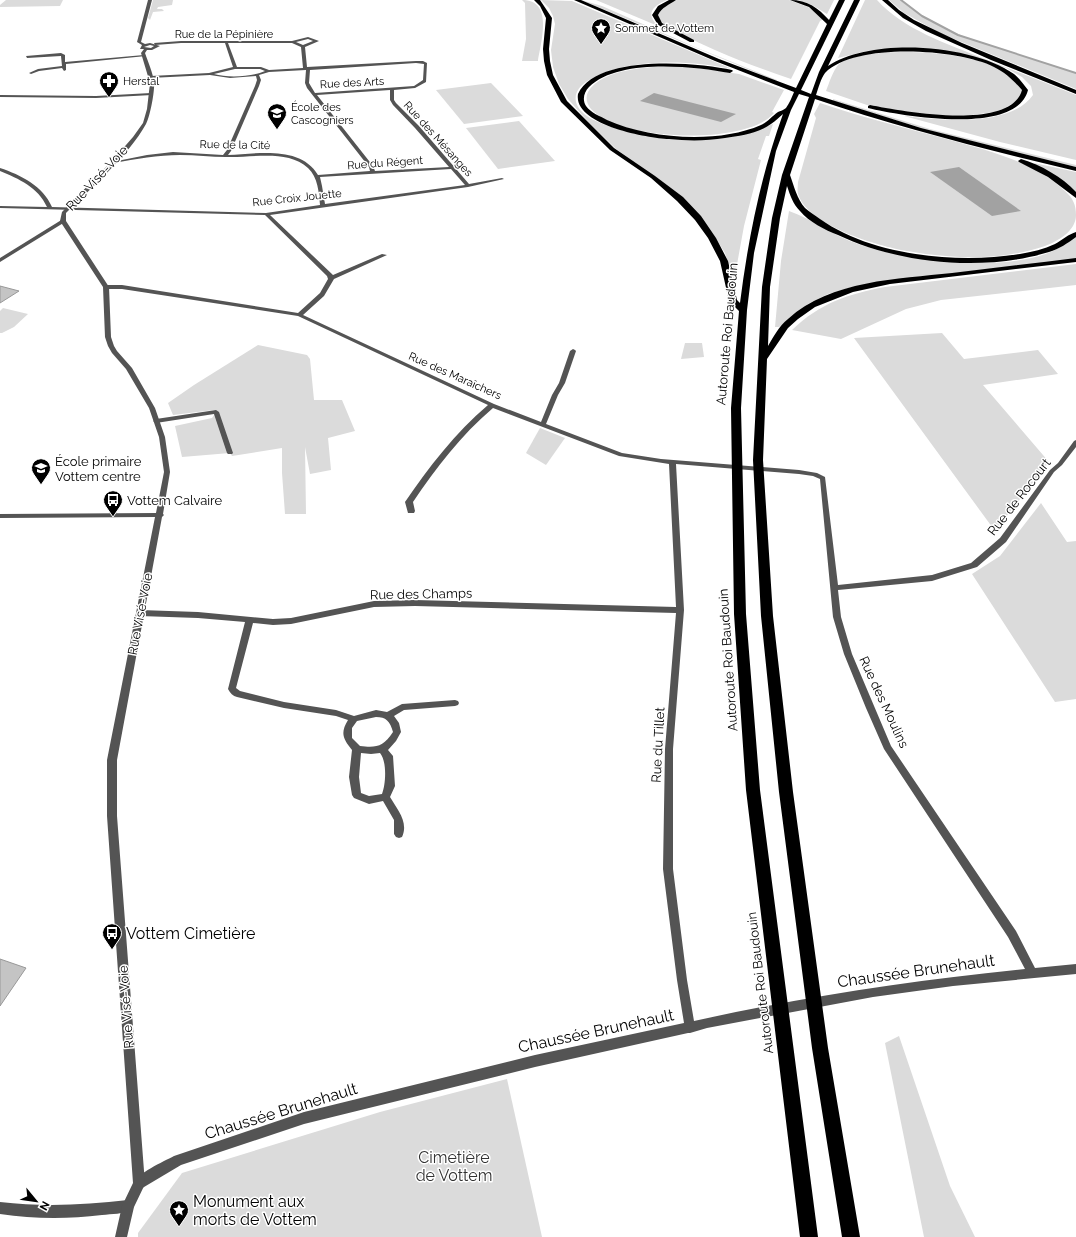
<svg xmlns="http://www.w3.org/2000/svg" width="1076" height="1237" font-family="Raleway,sans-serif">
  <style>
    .green { fill: #dbdbdb }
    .water { fill: #a2a2a2 }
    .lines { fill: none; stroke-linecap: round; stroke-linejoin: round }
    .stream { stroke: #a2a2a2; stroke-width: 2 }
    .building { fill: #c4c4c4; stroke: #989898 }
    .minor { fill: #545454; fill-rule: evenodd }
    .tertiary { fill: #545454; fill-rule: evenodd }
    .motorway { fill: #000; fill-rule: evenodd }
    .labels { text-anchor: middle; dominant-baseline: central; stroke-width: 3; stroke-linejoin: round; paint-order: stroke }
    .far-poi-label { font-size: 11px; fill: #000; stroke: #fff; text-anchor: start }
    .far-street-label { font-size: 11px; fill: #000; stroke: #fff }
    .street-label { font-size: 13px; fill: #000; stroke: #fff }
    .poi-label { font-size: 13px; fill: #000; stroke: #fff; text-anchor: start }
    .near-poi-label { font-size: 16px; fill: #000; stroke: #fff; text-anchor: start }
    .near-street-label { font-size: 16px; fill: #000; stroke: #fff }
    .near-park-label { font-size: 16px; fill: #323232; stroke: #fff }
  </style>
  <rect width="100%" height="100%" fill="#fff"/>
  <g class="green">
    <polygon points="6,0 63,0 60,6 0,7 0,5"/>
    <polygon points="153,0 173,0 172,5 158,7 157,9 162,9 164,11 153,12 150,20 148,18"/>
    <path d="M522,0C554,0 541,42 538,61H522L526,39L525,3Z"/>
    <path d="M541,0L572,1L732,69C689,60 624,57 586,82C580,86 574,93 576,102C584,133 678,140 705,139C726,138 753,132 773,124L769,136H766L758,159L761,160L744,226L734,281L725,253L713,234L657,178L616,149L589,123L568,99L559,84L553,67L551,50L555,24L553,16L549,8Z"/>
    <polygon points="581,0 602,6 695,47 777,80 776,81"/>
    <path d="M596,0H667C653,6 645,13 658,26Z"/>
    <path d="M677,0H789L808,7L822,17V20L820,21L791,79C749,65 707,48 667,27L658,18C658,7 668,3 677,0Z"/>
    <polygon points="798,0 834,0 827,14 812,5"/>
    <path d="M865,0H877C904,30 948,44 985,59C1015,71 1046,83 1076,95V160L1000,142L904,116C939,120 1010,128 1033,95L1031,86L1022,77L1006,68L977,58L957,54L887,49L867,51L838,58Z"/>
    <polygon points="889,0 900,0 922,16 943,28 973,40 1076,73 1076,89 942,34 904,13"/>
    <path d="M906,52C933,52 983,56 1006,73C1012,77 1018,85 1023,91L1019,100L1003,109L995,112L971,115L929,116L867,105L826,91C829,83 833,71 838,65C850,53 890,52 906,52Z"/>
    <path d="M675,66L692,67L739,74L784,90L772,112L774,113C747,146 618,141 591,109C587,104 585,98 588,92C602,68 650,67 675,66Z"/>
    <polygon points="491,83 523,116 464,124 436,90"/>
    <polygon points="833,99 930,129 1076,165 1076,167 928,130 833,101"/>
    <path d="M820,103C860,117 907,128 950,140C989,151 1035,162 1065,191C1073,198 1076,205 1076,215C1076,231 1058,241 1045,246C1001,261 952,259 907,251C878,246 808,226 798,194C797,190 798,186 798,182L816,118L814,114Z"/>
    <polygon points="519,121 555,161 498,169 466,128"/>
    <polygon points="1034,163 1076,172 1076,193 1035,165"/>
    <path d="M789,211C813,219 833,236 858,244C908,261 1003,273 1053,251C1061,247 1068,241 1076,236V259L895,280L852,287L828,294L808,304L779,327H775L781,261Z"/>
    <path d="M1076,264V285L941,300L906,309L841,339L792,330C820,303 848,294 885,287Z"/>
    <polygon points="3,308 28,314 14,327 2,333 0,333 0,311"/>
    <polygon points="942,333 964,359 1038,350 1058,374 983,385 1049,462 995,531 854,338"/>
    <polygon points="685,343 702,343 704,357 681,359"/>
    <polygon points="258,345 307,355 310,359 314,400 342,400 355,431 328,438 331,470 310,474 305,447 306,514 285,514 282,473 282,448 232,456 230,453 182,457 175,426 212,418 216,412 214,410 173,415 168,403 194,385"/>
    <polygon points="540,428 565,438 546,465 526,453"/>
    <polygon points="1041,503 1067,542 1076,541 1076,699 1055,702 972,574 1000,556"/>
    <polygon points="899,1036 950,1186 975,1237 924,1237 885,1043"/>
    <polygon points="507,1079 542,1237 138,1237 138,1233 182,1173 380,1112"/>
  </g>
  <g class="water">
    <polygon points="654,93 736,114 721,122 640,101"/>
    <polygon points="959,167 1021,211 992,216 930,172"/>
  </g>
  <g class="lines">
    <polyline class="stream" points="901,0 922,16 958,35 1076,73"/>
  </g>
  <g class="building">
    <polygon points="0,286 19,291 0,303"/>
    <polygon points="0,959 26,968 0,1006"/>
  </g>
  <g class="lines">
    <g class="minor">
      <path d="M308,37L319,41L305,47L307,67L416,61H423L427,63L426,82L415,88L394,90V100L396,103L419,126L469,184L502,178L504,179L468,187L270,215L333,275L382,254L387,255L334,279L324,296L303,315L494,404L541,422L552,395L559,383L570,351L573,349L575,350L576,351L565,383L558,395L546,424L622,453L661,459L799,470L817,473L825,477L838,585L932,575L971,563L1000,538L1050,470L1058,463L1074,441L1076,440V447L1062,465L1054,472L1006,542L977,567L932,581L838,590L841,617L852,654L891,746L1016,931L1035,968L1076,964V974L953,986L873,997L707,1028L690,1033H688L535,1067L304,1124L181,1165L139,1190L135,1188L133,1184C137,1173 163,1162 174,1156L304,1112L535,1055L684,1023L677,980L663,869L665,749L676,613L415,606L374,607L291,624L273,625L253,623L236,688L240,691L284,702L336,710L354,716L376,710L387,712L402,704L455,700L458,701L459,703L458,705L455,706L404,710L394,716L399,723L401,732L396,741L388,750L393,756L395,786L390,797C397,809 409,822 402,837L399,838L396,837L394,834V820L383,801L369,804L354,798L352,795L349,777L352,750C343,739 340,733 348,720L336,716L284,708L237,697C233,696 230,693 228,689L245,622L198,618L140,616L136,613L140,610L198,612L273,619L291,618L374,601L415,600L676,607L669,464L619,456L493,408C461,435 436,468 413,502L415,511L414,513H408L405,502C429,467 455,433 488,405L298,316L122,289H106L103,287L106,285H122L298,313L320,293L328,279L327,276L265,215L0,208V206L47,207C38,187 19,179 0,171V168C21,175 43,186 52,207L266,213L320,205C319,193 318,177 308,168C287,149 253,158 226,157C211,157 196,155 180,155C158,155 136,159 114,163L112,162L147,155L173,152L223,155L227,150L255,86L257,80L256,76L230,78L210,75L150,78L151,76L209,73L233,67L225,43H181L155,45L154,43L181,41H292ZM308,39L313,41L303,45L296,42ZM228,43H292L301,47L303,68L269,70L261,67H237ZM416,63L424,64L423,80L414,86L315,93L309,83L310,70ZM235,69H260L265,71C251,77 228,78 214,74ZM306,70L305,83L307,88L369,167L370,171L318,175C300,145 257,154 228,155L231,151L259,86L261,80L259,75L269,72ZM390,90V100L393,105L415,128L449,167L375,171L373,166L317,95ZM451,169L465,185L325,204L322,186L320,177ZM676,464L799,474L813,476L820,479L833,617L844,654L866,708L884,749L1008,937L1025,969C914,980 803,997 694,1021L687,980L673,869V749L684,610ZM376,717C386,717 390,721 393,732C383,747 376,748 360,746L352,738V728L357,721ZM361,753L371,754L380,753C387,761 386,784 382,794L369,796L361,793L359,777Z"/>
      <polygon points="61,53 65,55 65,62 144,55 146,56 66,64 66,70 64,71 62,68 39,71 31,74 29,73 38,69 62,66 61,56 27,58 26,56"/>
      <polygon points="151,93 152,95 96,98 0,97 0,95 96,96"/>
      <polygon points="63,219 66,221 65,222 0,262 0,258"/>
      <polygon points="216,410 219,412 233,453 232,454 228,454 227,453 214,414 156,423 153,421 156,419"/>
      <path d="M128,1200L132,1202L134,1206L132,1210C123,1214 112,1214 102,1215C68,1219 34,1219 0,1214V1202C43,1207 85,1205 128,1200Z"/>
    </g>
    <path class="tertiary" d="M148,0H152L141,42L145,44L150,43L160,46L152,50H147L145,53C148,62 153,73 154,82C155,91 150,117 146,124C129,155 91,188 66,213V221L109,287L111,337L114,346L117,351L132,368L155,408L165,437L170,472L163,514L164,515L162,517L117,760V816L145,1184L134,1207L127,1237H115L122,1206L133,1183L107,816V760L155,517L0,518V514L156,513L164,472L159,437L149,408L126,369L112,353L108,346L105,337L103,287L60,221L62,212L112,161L133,137L143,123L147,109L150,83L141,53L144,49H140L142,45L137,42ZM150,45L154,46L151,48L144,47Z"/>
    <g class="motorway">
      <path d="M534,0H540L552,18L549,49L550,61L553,75L567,101L614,148L655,176L683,197L701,216L716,238L728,261L737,300L740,303C748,239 761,175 783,114C779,117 776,121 771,124C759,133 740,136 725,138C706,141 688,141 669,139C647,138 573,125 578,94C596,54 697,62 732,70L733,71L730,73C693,66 618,58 589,87C584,92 582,100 586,106C591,113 600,116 607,120C649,139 718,144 761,125C768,122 772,116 778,112C780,111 784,110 786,108C789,104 792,97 794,92L715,61L574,0H581L719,59L796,88L827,24L809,7L790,0C808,0 818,8 829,20L839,0H845L801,90L811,94L819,72L854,0H860L828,66C872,37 971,44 1014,74C1019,78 1024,85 1028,90C1017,136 901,116 868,108V106L870,105C900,111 1011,132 1022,90C1013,80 1006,73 994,67C958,49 856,42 825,73C821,78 818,89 816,95L921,128L1076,167V171C988,150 900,128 815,99L790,175C794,186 797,199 805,208C809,212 815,215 820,219C872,256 958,264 1020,254C1032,252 1044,249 1055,244C1062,240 1069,234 1076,232V237C1068,243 1059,249 1049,252C984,272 899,264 838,235C825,230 809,222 800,211C793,204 790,195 787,186L780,218L770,287L768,346C774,336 779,326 788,319C831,280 898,279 952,273C993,268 1035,263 1076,258V262L890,284L853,292L815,307L798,319L788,328L767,359L763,460L773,616L793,792L828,1048L860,1237H842L812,1048L779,792L761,616L753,460L762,287L772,218L782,175L809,97L799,94L791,110L776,151L754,253L747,310L741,408L746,614L760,790L818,1237H800L746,790L734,614L731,408L739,311L729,301L720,261L708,238L695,220L677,201L651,178L610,150L561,102L547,75L544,61L543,49L546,18L540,6Z"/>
      <path d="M669,0H676C669,5 662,7 658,15L662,23L694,40V42H690L658,25L652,15L658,6Z"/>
      <polygon points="882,0 888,0 899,10 914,20 962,43 1076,90 1076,94 991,60 926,31 903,18"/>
      <path d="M1021,159C1041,165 1062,177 1076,192V198L1048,177L1019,162L1018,161Z"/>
    </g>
  </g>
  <defs>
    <g id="sight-pin" transform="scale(1)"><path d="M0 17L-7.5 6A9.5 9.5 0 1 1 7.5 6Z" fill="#000" stroke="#fff"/><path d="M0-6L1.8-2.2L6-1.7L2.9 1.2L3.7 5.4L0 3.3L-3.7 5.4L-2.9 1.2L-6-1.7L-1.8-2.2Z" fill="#fff"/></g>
    <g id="pharmacy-pin" transform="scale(1)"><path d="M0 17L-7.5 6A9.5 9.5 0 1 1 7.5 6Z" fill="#000" stroke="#fff"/><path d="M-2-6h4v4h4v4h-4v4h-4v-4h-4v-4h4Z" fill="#fff"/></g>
    <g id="school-pin" transform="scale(1)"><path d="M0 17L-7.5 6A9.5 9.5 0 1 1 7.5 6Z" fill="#000" stroke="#fff"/><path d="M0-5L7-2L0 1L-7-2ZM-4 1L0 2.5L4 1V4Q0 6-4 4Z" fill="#fff"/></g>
    <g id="bus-pin" transform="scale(1)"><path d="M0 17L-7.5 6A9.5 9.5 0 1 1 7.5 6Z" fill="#000" stroke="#fff"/><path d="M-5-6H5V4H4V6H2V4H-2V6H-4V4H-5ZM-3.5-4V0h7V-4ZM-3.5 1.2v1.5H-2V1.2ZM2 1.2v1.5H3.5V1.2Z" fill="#fff"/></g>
  </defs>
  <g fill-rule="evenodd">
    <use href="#sight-pin" x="601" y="28"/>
    <use href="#pharmacy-pin" x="109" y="81"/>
    <use href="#school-pin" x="277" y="113"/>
    <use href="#school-pin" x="41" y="468"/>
    <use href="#bus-pin" x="113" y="500"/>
    <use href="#bus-pin" x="112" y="933"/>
    <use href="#sight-pin" x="179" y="1210"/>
  </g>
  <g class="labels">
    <g class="far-poi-label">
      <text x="615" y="28">Sommet de Vottem</text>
      <text x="123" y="81">Herstal</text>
      <text x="291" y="107">École des<tspan x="291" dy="13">Cascogniers</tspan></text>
    </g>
    <g class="far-street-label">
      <text x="224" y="34">Rue de la Pépinière</text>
      <text transform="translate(352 83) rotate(-3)">Rue des Arts</text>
      <text transform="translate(438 139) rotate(48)">Rue des Mésanges</text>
      <text transform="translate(235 145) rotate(1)">Rue de la Cité</text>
      <text transform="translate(385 163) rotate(-4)">Rue du Régent</text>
      <text transform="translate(297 198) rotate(-6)">Rue Croix Jouette</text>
      <text transform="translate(455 376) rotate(24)">Rue des Maraîchers</text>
    </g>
    <g class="street-label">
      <text transform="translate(97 178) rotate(-47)">Rue Visé-Voie</text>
      <text transform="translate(727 334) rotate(-85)">Autoroute Roi Baudouin</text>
      <text transform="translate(1019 497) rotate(-52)">Rue de Rocourt</text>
      <text transform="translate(421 594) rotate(-1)">Rue des Champs</text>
      <text transform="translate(140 614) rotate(-79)">Rue Visé-Voie</text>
      <text transform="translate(728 660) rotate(-94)">Autoroute Roi Baudouin</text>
      <text transform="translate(884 702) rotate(65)">Rue des Moulins</text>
      <text transform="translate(658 745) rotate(-87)">Rue du Tillet</text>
      <text transform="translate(760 983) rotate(-97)">Autoroute Roi Baudouin</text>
      <text transform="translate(126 1007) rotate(-94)">Rue Visé-Voie</text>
    </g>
    <g class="poi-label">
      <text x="55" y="461">École primaire<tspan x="55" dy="15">Vottem centre</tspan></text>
      <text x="127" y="500">Vottem Calvaire</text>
    </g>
    <g class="near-poi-label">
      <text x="126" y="933">Vottem Cimetière</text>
      <text x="193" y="1201">Monument aux<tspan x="193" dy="18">morts de Vottem</tspan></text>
    </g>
    <g class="near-street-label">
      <text transform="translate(916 971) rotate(-8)">Chaussée Brunehault</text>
      <text transform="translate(596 1031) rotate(-12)">Chaussée Brunehault</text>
      <text transform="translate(281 1111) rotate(-17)">Chaussée Brunehault</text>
    </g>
    <g class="near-park-label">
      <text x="454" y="1157">Cimetière<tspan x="454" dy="18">de Vottem</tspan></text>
    </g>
  </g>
  <g transform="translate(36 1201) rotate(119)" stroke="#ffffff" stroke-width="3" paint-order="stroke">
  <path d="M0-3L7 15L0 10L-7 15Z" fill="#000000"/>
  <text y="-6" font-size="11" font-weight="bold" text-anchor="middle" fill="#000000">N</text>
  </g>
</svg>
